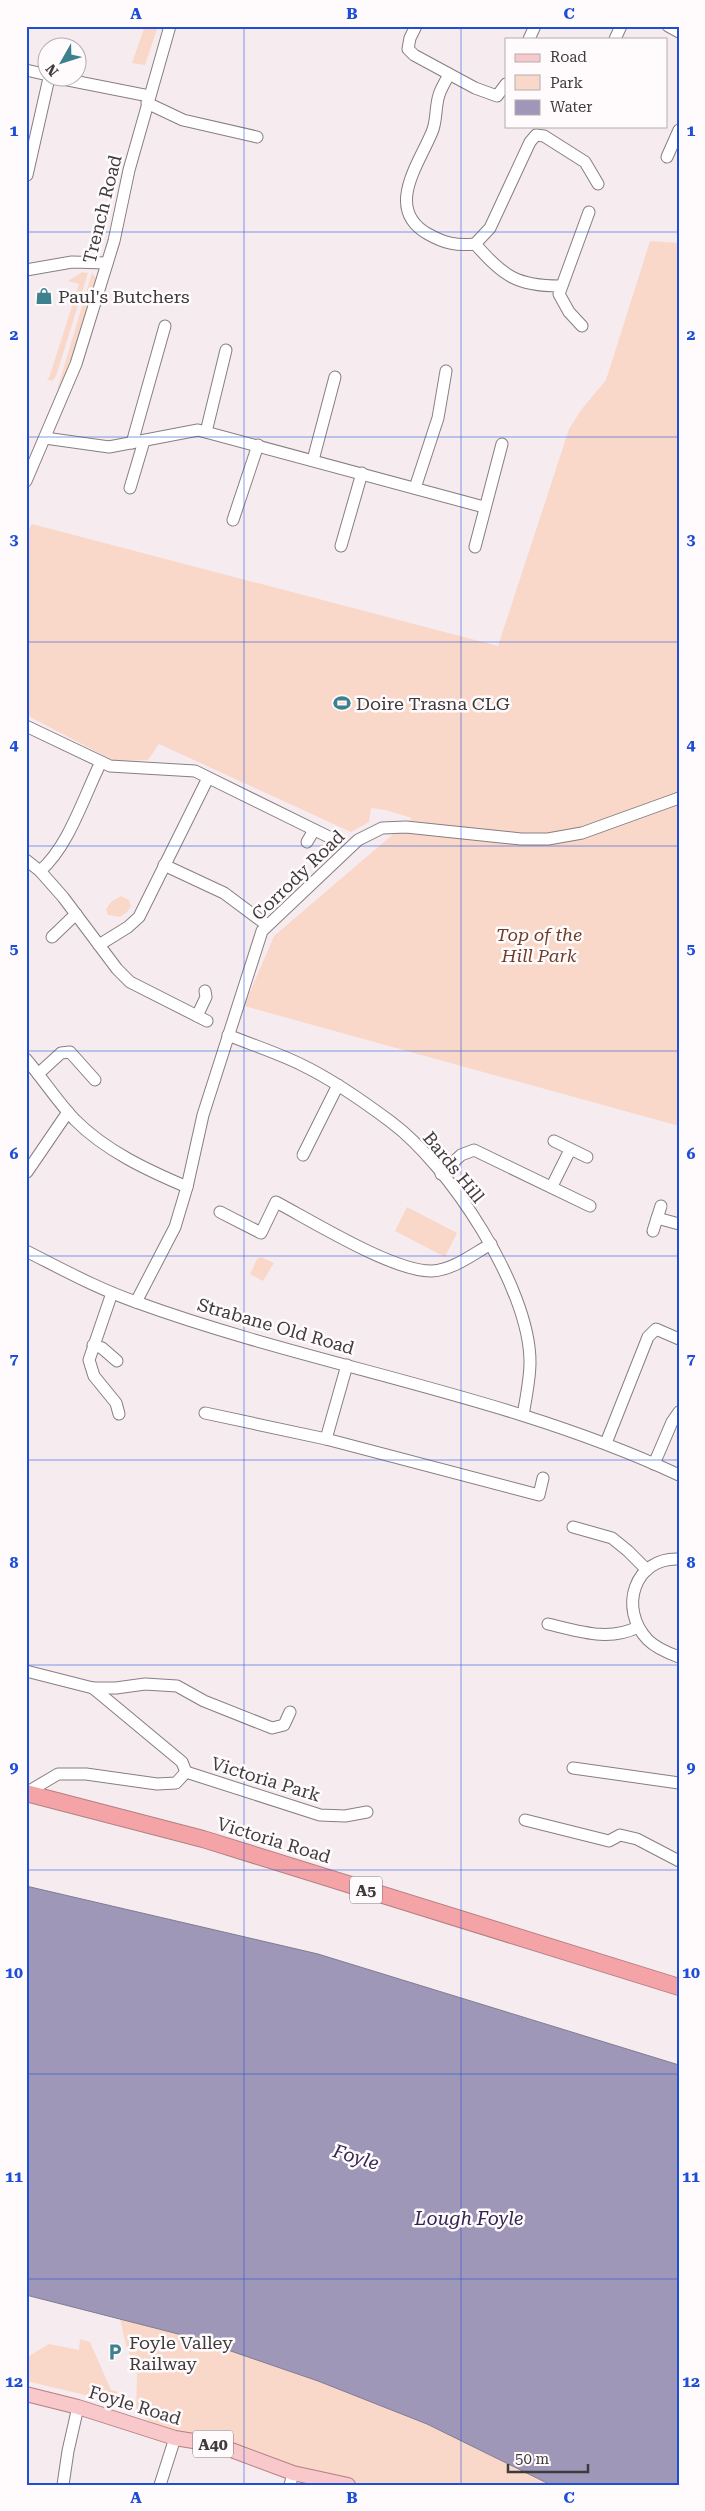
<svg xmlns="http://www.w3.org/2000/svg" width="705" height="2511" font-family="'Roboto Serif',serif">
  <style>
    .green { fill: #f9d8c9 }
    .water { fill: #9e97b8; stroke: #817b93 }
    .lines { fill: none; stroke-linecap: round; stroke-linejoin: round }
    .minor-casing { stroke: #877e82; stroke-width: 13 }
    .major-casing { stroke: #b47f82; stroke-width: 16 }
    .highway-casing { stroke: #b47f82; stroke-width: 18 }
    .minor { stroke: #fff; stroke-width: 11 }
    .major { stroke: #f8c8ca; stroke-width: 14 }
    .highway { stroke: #f4a4a7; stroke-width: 16 }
    .grid { fill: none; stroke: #1d4ed8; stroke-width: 1; stroke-opacity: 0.55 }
    .labels { text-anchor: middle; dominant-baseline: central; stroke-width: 5; stroke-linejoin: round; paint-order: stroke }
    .shield { fill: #fffbfd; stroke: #787576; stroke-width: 1 }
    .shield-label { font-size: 16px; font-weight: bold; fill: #3e3b3c }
    .street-label { font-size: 18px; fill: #3e3b3c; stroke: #fffbfd }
    .poi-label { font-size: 18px; fill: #3e3b3c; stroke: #fffbfd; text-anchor: start }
    .park-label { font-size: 18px; font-style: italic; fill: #6f3d26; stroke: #fffbfd }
    .water-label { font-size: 19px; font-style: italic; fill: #322552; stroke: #fffbfd }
    .neatline { fill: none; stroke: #1d4ed8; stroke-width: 2 }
    .grid-label { font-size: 16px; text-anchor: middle; font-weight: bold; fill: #1d4ed8 }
  </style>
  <rect width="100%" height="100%" fill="#f6ecf0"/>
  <g class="green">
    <polygon points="145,26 158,26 145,65 132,63"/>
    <polygon points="650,241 679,243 679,1126 244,1006 274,936 412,818 385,810 371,808 369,822 351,832 159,744 148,760 114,761 32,718 26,712 26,534 32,524 498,646 569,429 581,410 606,380"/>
    <polygon points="82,272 88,273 56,376 52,381 46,379 49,378 79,284 68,281"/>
    <polygon points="92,273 96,278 66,374 57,390"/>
    <polygon points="121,896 129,900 131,906 127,912 120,917 108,915 106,909 111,902"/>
    <polygon points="407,1207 457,1233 445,1257 395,1231"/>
    <polygon points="261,1257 274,1263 263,1281 250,1274 257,1259"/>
    <polygon points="120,2319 190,2337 318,2381 427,2424 551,2485 348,2485 175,2438 136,2412 137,2374 126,2345"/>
    <polygon points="80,2339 90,2342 111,2390 117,2391 117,2394 107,2399 106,2396 102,2399 26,2381 26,2358 49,2344 79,2350"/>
  </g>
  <polygon class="water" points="26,1886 318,1954 679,2065 679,2485 551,2485 427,2424 318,2381 190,2337 26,2295"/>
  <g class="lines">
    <g class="minor-casing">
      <g id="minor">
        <polyline points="416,26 410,38 408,49 414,55 475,88 497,96 506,84"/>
        <polyline points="668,26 679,32"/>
        <polyline points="529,39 535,26"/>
        <polyline points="615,39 621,26"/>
        <polyline points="26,70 48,75"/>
        <path d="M449,74C446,81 441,88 439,95C435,107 437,121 432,132C419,164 384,209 428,234C444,243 456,246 475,244L490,228L530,142L536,135L544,136L585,162L598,184"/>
        <polyline points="58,78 149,96"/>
        <polyline points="147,103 183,120 257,137"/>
        <polyline points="667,157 679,130"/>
        <polyline points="27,175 49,78"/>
        <path d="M475,244C504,276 516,286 560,286"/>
        <polyline points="26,270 72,262 107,263"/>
        <polyline points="582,326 569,312 559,294 589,212"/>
        <polyline points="206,432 226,350"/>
        <polyline points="45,438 109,447 198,430 484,507"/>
        <polyline points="132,443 165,326"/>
        <polyline points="313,460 335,377"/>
        <polyline points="26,481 76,364 114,241 129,170 170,26"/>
        <polyline points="130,488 144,441"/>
        <polyline points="415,488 438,418 446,371"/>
        <polyline points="233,520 258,445"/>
        <polyline points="341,546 362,473"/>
        <polyline points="475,547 502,444"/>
        <polyline points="26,726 110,766 195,771 329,837"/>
        <polyline points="307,842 314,830"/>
        <polyline points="26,860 40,871 63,897 117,969 130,982 207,1021"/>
        <polyline points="164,865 224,893 267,925"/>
        <path d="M40,871C69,846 84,796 101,762"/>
        <polyline points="52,937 76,914"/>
        <polyline points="99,945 128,927 139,917 208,778"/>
        <polyline points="197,1016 206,997 205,991"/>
        <path d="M228,1035C252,1045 278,1053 302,1065C333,1080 363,1101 391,1122C449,1165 530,1288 530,1362C530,1379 526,1398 523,1415"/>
        <path d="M26,1059C43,1079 57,1101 75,1120C106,1151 147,1170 187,1187"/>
        <polyline points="38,1074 61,1053 70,1052 95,1080"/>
        <polyline points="554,1141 587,1157"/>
        <polyline points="303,1155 338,1085"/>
        <polyline points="27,1172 68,1112"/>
        <polyline points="441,1174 461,1155 474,1150 590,1206"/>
        <polyline points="552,1186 570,1150"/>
        <path d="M220,1212L261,1233L276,1202C312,1221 394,1272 432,1271C453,1270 473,1254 491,1244"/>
        <polyline points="657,1218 679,1224"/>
        <polyline points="653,1231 661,1206"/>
        <path d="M26,1251C62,1269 98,1289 136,1302C315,1367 506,1394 679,1475"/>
        <polyline points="112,1293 89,1360 94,1376 116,1403 119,1414"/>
        <polyline points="136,1302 175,1227 187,1187 203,1115 262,931 358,840 382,828 406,827 521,839 548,839 582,833 679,798"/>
        <polyline points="93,1345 102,1348 117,1361"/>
        <polyline points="205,1413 326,1439 347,1365"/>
        <polyline points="326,1439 539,1495 543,1478"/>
        <polyline points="606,1443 648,1337 656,1329 679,1339"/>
        <polyline points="654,1464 672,1422 679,1412"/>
        <polyline points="573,1527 612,1538 628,1551 647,1570"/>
        <path d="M679,1559C634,1557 618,1609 648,1640C656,1648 668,1653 679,1657"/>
        <path d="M548,1624C579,1631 608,1642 638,1627"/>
        <polyline points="26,1671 93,1688 182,1762 186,1772"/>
        <polyline points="93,1688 116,1688 145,1684 177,1686 204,1701 272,1728 284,1725 290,1712"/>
        <polyline points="573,1768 679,1783"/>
        <polyline points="26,1793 58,1774 86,1774 157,1784 176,1783 186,1772 320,1815 345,1816 367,1812"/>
        <polyline points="525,1820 609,1841 620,1835 637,1839 679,1861"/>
        <polyline points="63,2485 68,2451 78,2407"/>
        <polyline points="160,2485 175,2438"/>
        <polyline points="290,2485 293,2473"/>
      </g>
    </g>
    <g class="major-casing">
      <polyline id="major" points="26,2394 78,2407 175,2438 218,2445 293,2473 348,2485"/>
    </g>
    <g class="highway-casing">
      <polyline id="highway" points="26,1793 203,1839 679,1987"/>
    </g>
    <use href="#minor" class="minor"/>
    <use href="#major" class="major"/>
    <use href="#highway" class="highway"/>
  </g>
  <path class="grid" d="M244,26V2485M461,26V2485M26,232H679M26,437H679M26,642H679M26,846H679M26,1051H679M26,1256H679M26,1460H679M26,1665H679M26,1870H679M26,2074H679M26,2279H679"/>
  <defs>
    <g id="shop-bare" transform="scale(1.35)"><path d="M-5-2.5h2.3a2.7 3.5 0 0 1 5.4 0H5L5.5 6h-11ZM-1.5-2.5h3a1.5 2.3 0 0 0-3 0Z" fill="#3d818f" stroke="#fffbfd" stroke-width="2.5" paint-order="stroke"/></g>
    <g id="stadium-bare" transform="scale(1.35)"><path d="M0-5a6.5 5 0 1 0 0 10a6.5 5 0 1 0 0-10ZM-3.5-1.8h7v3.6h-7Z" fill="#3d818f" stroke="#fffbfd" stroke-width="2.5" paint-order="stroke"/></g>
    <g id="parking-bare" transform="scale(1.35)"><path d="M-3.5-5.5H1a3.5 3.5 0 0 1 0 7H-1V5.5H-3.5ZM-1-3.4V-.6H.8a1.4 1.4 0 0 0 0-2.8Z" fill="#3d818f" stroke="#fffbfd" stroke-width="2.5" paint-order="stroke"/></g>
  </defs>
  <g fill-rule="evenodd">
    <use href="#shop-bare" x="44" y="296"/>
    <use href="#stadium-bare" x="342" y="703"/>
    <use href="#parking-bare" x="115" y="2352"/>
  </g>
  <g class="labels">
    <g class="shield">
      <rect x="350" y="1876.5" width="32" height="27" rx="4"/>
      <rect x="193" y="2430.5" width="40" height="27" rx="4"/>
    </g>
    <g class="shield-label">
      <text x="366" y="1890">A5</text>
      <text x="213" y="2444">A40</text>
    </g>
    <g class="street-label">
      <text transform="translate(102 209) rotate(-76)">Trench Road</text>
      <text transform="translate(298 875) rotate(-44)">Corrody Road</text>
      <text transform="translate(454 1167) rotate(51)">Bards Hill</text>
      <text transform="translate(276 1326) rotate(16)">Strabane Old Road</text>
      <text transform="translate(266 1779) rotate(17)">Victoria Park</text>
      <text transform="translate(274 1840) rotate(17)">Victoria Road</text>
      <text transform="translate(135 2405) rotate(17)">Foyle Road</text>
    </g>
    <g class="poi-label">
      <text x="58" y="296">Paul's Butchers</text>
      <text x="356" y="703">Doire Trasna CLG</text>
      <text x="129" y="2342">Foyle Valley<tspan x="129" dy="21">Railway</tspan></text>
    </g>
    <g class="park-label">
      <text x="539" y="934">Top of the<tspan x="539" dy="21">Hill Park</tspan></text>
    </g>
    <g class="water-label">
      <text transform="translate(356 2157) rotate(17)">Foyle</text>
      <text x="469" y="2218">Lough Foyle</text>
    </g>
  </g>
  <rect width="705" height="2511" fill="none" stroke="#fffbfd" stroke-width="55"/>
  <rect x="505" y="38" width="162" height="90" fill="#fffbfd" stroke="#b2aeb0"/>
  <rect x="515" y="54" width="25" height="8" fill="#f8c8ca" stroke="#b2aeb0"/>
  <text x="550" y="62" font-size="15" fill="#3e3b3c">Road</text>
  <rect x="515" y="75" width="25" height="15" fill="#f9d8c9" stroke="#b2aeb0"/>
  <text x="550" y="88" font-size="15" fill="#3e3b3c">Park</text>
  <rect x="515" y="100" width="25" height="15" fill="#9e97b8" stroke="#b2aeb0"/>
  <text x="550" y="112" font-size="15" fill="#3e3b3c">Water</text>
  <g transform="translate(62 62) rotate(231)"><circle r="24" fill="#fffbfd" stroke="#b2aeb0"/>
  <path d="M0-4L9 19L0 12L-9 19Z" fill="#3d818f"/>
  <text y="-8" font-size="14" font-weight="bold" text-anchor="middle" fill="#3e3b3c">N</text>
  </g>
  <path d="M508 2464v8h80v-8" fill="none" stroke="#3e3b3c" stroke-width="2.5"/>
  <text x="515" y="2464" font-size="15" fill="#3e3b3c" stroke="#fffbfd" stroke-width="4" paint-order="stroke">50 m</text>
  <rect x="28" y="28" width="650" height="2456" class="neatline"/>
  <g class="grid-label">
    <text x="136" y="19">A</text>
    <text x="352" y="19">B</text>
    <text x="569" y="19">C</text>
    <text x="14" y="136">1</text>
    <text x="691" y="136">1</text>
    <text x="14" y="340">2</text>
    <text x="691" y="340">2</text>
    <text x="14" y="545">3</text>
    <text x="691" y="545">3</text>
    <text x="14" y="750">4</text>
    <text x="691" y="750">4</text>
    <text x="14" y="954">5</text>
    <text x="691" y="954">5</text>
    <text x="14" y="1159">6</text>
    <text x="691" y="1159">6</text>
    <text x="14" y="1364">7</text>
    <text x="691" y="1364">7</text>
    <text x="14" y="1568">8</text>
    <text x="691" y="1568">8</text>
    <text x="14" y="1773">9</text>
    <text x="691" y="1773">9</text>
    <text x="14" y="1978">10</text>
    <text x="691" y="1978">10</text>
    <text x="14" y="2182">11</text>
    <text x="691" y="2182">11</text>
    <text x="14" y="2387">12</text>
    <text x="691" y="2387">12</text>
    <text x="136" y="2503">A</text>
    <text x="352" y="2503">B</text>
    <text x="569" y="2503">C</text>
  </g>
</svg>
